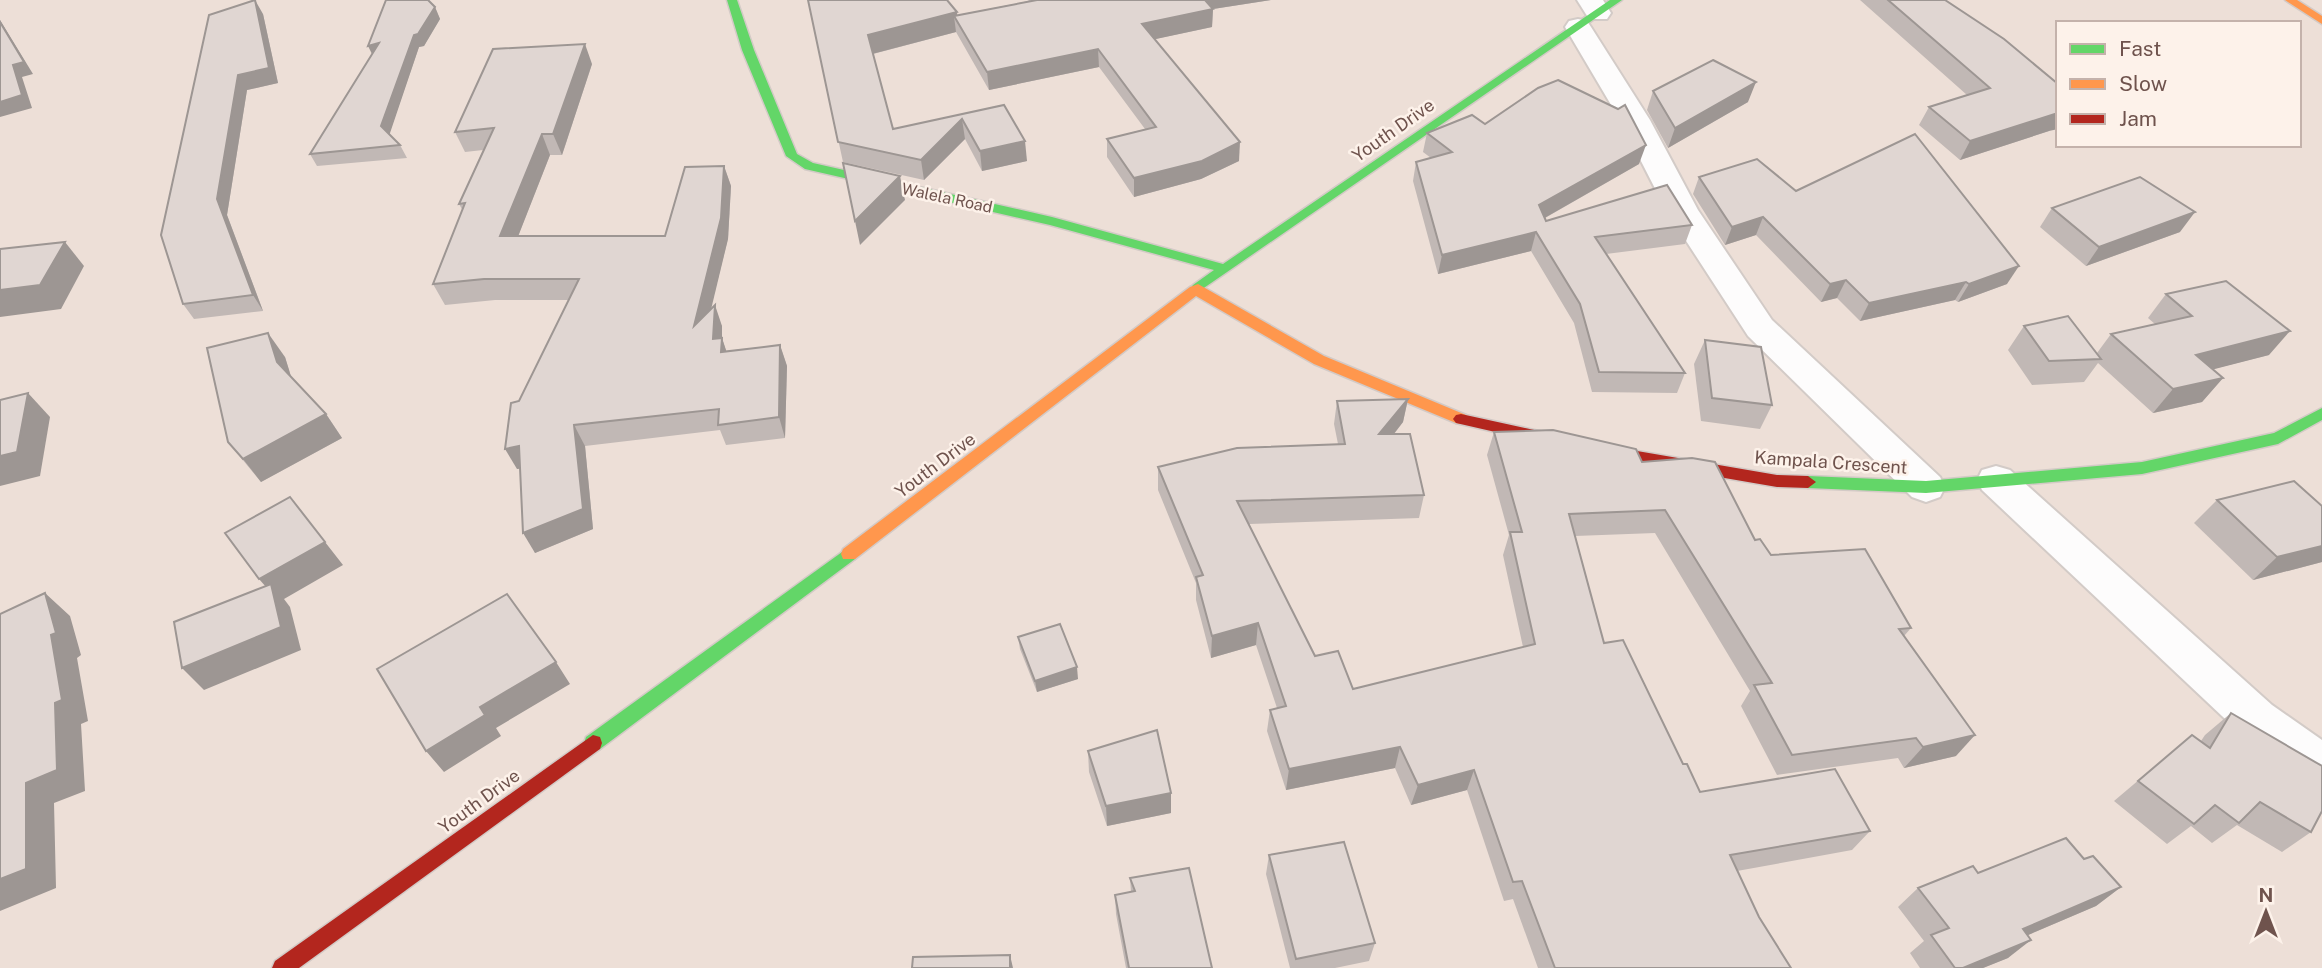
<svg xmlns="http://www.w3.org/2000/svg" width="2322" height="968" font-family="'Public Sans',sans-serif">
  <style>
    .residential { fill: #eddfd7; fill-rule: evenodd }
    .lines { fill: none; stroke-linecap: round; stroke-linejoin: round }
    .street-casing { stroke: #d3cbc7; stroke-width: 4 }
    .fast-casing { stroke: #d3cac6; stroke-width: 3 }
    .slow-casing { stroke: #d3cac6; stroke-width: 3 }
    .jam-casing { stroke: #d3cac6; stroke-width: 3 }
    .street { fill: #fdfcfc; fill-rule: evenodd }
    .fast { fill: #63d668; fill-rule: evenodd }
    .slow { fill: #ff974d; fill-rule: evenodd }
    .jam { fill: #b3261e; fill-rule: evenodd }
    .wall { fill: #c1b8b5 }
    .shaded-wall { fill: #9d9693 }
    .building { fill: #e0d6d2; stroke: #9d9693; stroke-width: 2 }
    .labels { text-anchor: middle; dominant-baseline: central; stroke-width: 5; stroke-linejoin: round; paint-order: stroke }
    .far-street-label { font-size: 16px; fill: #6f534d; stroke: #fdf2ea }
    .street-label { font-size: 18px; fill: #6f534d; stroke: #fdf2ea }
  </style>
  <rect width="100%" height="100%" fill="#f4eee9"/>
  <path class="residential" d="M0,0H2322V968H0ZM2058,23H2299V145H2058Z"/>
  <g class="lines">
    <g class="street-casing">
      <g id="street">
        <polygon points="1577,0 1603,0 1611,13 1607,19 1589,19"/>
        <polygon points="1578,19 1587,21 1591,27 1650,120 1698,210 1772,320 1940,477 1945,487 1940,497 1926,502 1912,497 1748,336 1666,210 1620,120 1565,27 1569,21"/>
        <polygon points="1996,466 2010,470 2272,705 2322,740 2322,787 2306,781 2240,733 1982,490 1977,480 1982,470"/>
      </g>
    </g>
    <g class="fast-casing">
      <g id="fast">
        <polygon points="727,0 737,0 754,50 797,154 813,163 1052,217 1223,264 1610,0 1622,0 1198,292 1193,291 1191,288 1193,285 1214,270 1050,225 805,169 786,156 742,50"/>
        <polygon points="2322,408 2322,420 2278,444 2142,474 1926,493 1808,488 1800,482 1808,476 1926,481 2142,462 2274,433"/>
        <polygon points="849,547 855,549 857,554 855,559 600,749 593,751 586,749 584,743 586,737"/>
      </g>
    </g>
    <g class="slow-casing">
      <g id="slow">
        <polygon points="2285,0 2297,0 2322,16 2322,24"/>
        <polygon points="1198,284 1324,356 1466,415 1469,419 1461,424 1456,423 1314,364 1196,296 855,559 843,559 841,554 843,549 1190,287"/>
      </g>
    </g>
    <g class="jam-casing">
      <g id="jam">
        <polygon points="1461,414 1608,446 1777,475 1808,476 1816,482 1808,488 1777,487 1608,458 1456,423 1453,419 1456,415"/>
        <polygon points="593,735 600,737 602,743 600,749 299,968 272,968 275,961"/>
      </g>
    </g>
    <use href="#street" class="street"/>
    <use href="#fast" class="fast"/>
    <use href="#slow" class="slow"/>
    <use href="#jam" class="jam"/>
  </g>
  <g class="wall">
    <polygon points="808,0 957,12 957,15 1029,1 1028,0 1271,0 1213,9 1212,27 1155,39 1239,161 1201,179 1134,197 1107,157 1107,139 1145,129 1099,67 989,90 956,32 873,54 893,129 1004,105 1027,161 982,171 965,139 924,180 843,162"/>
    <polygon points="1860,0 1945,0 2049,131 1960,160 1919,125 1929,107 1967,95"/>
    <polygon points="435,7 440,19 424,46 419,47 389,134 400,145 407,158 317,166 310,154"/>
    <polygon points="263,14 278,83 247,90 227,215 263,311 194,319 183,304"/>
    <polygon points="592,64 562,155 550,155 518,236 665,236 724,166 731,186 728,239 710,310 722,326 722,338 726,351 780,345 787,366 785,438 726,445 720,430 585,446 593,529 535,553 520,469 517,469 519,401 569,300 495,300 445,305 433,284 463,211 459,204 483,150 465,152 455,132"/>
    <polygon points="1653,91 1748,102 1668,148 1647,110"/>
    <polygon points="1485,124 1639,164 1545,218 1546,221 1692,225 1685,244 1606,254 1685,373 1677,393 1592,392 1574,323 1531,251 1438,274 1413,181 1416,162 1431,158 1423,152 1427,133"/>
    <polygon points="1699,177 1796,191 2007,284 1958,302 1955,300 1860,321 1837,298 1821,302 1756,235 1725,245 1693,194"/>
    <polygon points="2052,208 2180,232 2086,266 2040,227"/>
    <polygon points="2166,294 2269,355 2213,369 2223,378 2202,402 2153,413 2098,363 2084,382 2032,385 2008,350 2024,326 2097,353 2111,334 2155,324 2148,318"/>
    <polygon points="1705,340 1772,405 1760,429 1701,421 1694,364"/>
    <polygon points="285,357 291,377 326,414 342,438 261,482 228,442"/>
    <polygon points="1408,399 1403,422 1394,434 1424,495 1419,518 1249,524 1315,656 1353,689 1523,647 1503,555 1509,535 1487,455 1494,432 1642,462 1755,540 1771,555 1911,628 1904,636 1956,756 1904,768 1898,758 1777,775 1741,706 1750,691 1655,533 1575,536 1604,643 1700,792 1870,831 1852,850 1737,871 1759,917 1791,968 1538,968 1513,899 1504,901 1467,790 1411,805 1395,768 1286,790 1267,731 1270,710 1277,708 1256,645 1211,658 1196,600 1196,583 1158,490 1158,467 1338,444 1334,424 1337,401"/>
    <polygon points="2217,500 2322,562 2253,580 2194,523"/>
    <polygon points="1018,637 1078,679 1037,692 1020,649"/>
    <polygon points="2231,713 2311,832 2282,852 2237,825 2212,843 2191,826 2167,844 2114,801 2192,735 2201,741 2205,735"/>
    <polygon points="1088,751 1171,793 1171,813 1107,826 1089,772"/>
    <polygon points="1269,855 1375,943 1369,961 1335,968 1290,968 1266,874"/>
    <polygon points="2084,859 2121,887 2096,906 2028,935 2008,958 1983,968 1920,968 1910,953 1924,941 1898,907 1918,888 1978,873"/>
    <polygon points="1130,878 1212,968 1126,968 1116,914 1115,895 1131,892"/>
  </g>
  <g class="shaded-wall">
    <polygon points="255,0 263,14 278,83 247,90 227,215 263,311 253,295 217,199 238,75"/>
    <polygon points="1200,0 1271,0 1213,9 1212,27 1142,42 1142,24"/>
    <polygon points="435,7 440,19 424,46 419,47 388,139 381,126 414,35"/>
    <polygon points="957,12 958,24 954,16 956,32 872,54 868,35"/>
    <polygon points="0,20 33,74 22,77 32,108 0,117"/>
    <polygon points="379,43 374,58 368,46"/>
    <polygon points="585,44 592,64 562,155 553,134"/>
    <polygon points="1098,49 1099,67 989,90 987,72"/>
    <polygon points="1756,82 1748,102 1668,148 1675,128"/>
    <polygon points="2058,113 2058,129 2049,131 1960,160 1970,141"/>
    <polygon points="962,119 965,139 924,180 921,160"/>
    <polygon points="542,134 550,155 510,257 500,236"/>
    <polygon points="1025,141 1027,161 982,171 980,151"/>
    <polygon points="1240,142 1239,161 1201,179 1134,197 1134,178"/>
    <polygon points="1646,145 1639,164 1534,224 1539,205"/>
    <polygon points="724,166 731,186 728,239 702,347 694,326"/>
    <polygon points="900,176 905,200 860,245 855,221"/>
    <polygon points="2195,212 2180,232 2086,266 2099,247"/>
    <polygon points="1763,217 1756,235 1725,245 1732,227"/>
    <polygon points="1536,232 1531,251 1438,274 1442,255"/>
    <polygon points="65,242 84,266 61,309 0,317 0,290"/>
    <polygon points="2019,266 2007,284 1958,302 1969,284"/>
    <polygon points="1846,280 1837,298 1821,302 1830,284"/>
    <polygon points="1966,282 1955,300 1860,321 1869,303"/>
    <polygon points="715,305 722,326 722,338 729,359 728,372 713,339"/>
    <polygon points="2290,331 2269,355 2176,379 2196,355"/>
    <polygon points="268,333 285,357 294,386 277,362"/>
    <polygon points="780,345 787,366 785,438 779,417"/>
    <polygon points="2223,378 2202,402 2153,413 2173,389"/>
    <polygon points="28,393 50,417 40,476 0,486 0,456"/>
    <polygon points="1408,399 1403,422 1375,458 1379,434"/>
    <polygon points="326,414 342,438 261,482 243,459"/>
    <polygon points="574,425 585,446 593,529 535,553 523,533"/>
    <polygon points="519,446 530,467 517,469 505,449"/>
    <polygon points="325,542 343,565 284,599 290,607 301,650 204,690 182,668 274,596 259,579"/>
    <polygon points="2322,546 2322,562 2253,580 2277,557"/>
    <polygon points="45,593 70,616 81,655 77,658 88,721 81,724 85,791 54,803 56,888 0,911 0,879 26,783"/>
    <polygon points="1258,623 1256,645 1211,658 1212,636"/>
    <polygon points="556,662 570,684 496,728 501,736 444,772 426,751 480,707"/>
    <polygon points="1077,667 1078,679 1037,692 1035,681"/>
    <polygon points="1975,735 1956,756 1904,768 1923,747"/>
    <polygon points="1400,747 1395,768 1286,790 1289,769"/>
    <polygon points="1474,770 1467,790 1411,805 1418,785"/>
    <polygon points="1171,793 1171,813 1107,826 1106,806"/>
    <polygon points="2121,887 2096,906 2000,947 2023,929"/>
    <polygon points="2031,940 2008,958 1983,968 1963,968"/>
    <polygon points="1010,955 1013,968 1010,968"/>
  </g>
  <g class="building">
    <polygon points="255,0 269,68 238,75 217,199 253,295 183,304 161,235 209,15"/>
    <polygon points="386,0 428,0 435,7 418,34 414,35 381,126 400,145 310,154 379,43 368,46"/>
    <polygon points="808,0 947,0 957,12 868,35 893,129 1004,105 1025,141 980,151 962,119 921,160 838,142"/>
    <polygon points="1037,0 1205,0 1213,9 1142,24 1240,142 1202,161 1134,178 1107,139 1156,127 1098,49 987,72 954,16"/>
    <polygon points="1888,0 1945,0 2004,39 2058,84 2058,113 1970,141 1929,107 1990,88"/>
    <polygon points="0,22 24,62 13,65 22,95 0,102"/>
    <polygon points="585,44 553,134 542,134 500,236 665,236 685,167 724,166 721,218 694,326 715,305 713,339 722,338 721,352 780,345 779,417 718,425 719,409 574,425 583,509 523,533 519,446 505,449 511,403 519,401 579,279 484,279 433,284 465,203 459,204 494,128 455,132 493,49"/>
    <polygon points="1713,60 1756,82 1675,128 1653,91"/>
    <polygon points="1558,80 1618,109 1625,105 1646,145 1539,205 1546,221 1667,185 1692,225 1595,237 1685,373 1599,372 1580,304 1536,232 1442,255 1416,162 1452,152 1427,133 1472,115 1485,124 1538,88"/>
    <polygon points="1915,134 2019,266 1969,284 1966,282 1869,303 1846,280 1830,284 1763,217 1732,227 1699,177 1757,159 1796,191"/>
    <polygon points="843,163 900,176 855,221"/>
    <polygon points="2140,177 2195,212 2099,247 2052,208"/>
    <polygon points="65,242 40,285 0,290 0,249"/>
    <polygon points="2226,281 2290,331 2196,355 2223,378 2173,389 2111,334 2192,316 2166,294"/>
    <polygon points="2068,316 2101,359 2049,361 2024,326"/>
    <polygon points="268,333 277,362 326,414 243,459 228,442 207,348"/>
    <polygon points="1705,340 1761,347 1772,405 1712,398"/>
    <polygon points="28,393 17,452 0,456 0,400"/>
    <polygon points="1408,399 1379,434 1410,434 1424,495 1237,501 1315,656 1338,651 1353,689 1535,644 1510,532 1522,532 1494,432 1553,430 1636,449 1642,462 1692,458 1715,462 1755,540 1760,539 1771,555 1865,549 1911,628 1899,629 1975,735 1923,747 1916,738 1792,755 1754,685 1772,683 1665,510 1569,514 1604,643 1623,640 1683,764 1687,764 1700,792 1835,769 1870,831 1730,855 1759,917 1791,968 1555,968 1522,881 1513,882 1474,770 1418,785 1400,747 1289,769 1270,710 1286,706 1258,623 1212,636 1196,577 1203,575 1158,467 1237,448 1345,444 1337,401"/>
    <polygon points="2294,481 2322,506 2322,546 2277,557 2217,500"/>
    <polygon points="290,497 325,542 259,579 225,533"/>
    <polygon points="271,584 281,627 182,668 174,622"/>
    <polygon points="45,593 56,633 51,635 62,700 55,703 57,770 26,783 26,869 0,879 0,614"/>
    <polygon points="507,594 556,662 480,707 485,715 426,751 377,669"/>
    <polygon points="1060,624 1077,667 1035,681 1018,637"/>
    <polygon points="2231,713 2322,766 2322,811 2311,832 2260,802 2239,823 2215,805 2194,824 2138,781 2192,735 2210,748"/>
    <polygon points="1157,730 1171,793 1106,806 1088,751"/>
    <polygon points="2066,838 2084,859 2093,856 2121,887 2023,929 2031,940 1963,968 1955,968 1931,935 1949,928 1918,888 1973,866 1978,873"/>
    <polygon points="1344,842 1375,943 1296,959 1269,855"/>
    <polygon points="1189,868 1212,968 1129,968 1115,895 1135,891 1130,878"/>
    <polygon points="1010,955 1010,968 912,968 913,957"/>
  </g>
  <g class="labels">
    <g class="far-street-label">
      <text transform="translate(947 198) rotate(12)">Walela Road</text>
    </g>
    <g class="street-label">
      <text transform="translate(1393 130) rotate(-35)">Youth Drive</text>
      <text transform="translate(1831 462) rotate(4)">Kampala Crescent</text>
      <text transform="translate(935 465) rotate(-37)">Youth Drive</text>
      <text transform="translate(479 801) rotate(-36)">Youth Drive</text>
    </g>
  </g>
  <rect x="2056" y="21" width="245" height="126" fill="#fdf2ea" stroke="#c4b2ab" stroke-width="2"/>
  <rect x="2070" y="44" width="35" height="10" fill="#63d668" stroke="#c4b2ab" stroke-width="2"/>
  <text x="2119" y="56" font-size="21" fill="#6f534d">Fast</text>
  <rect x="2070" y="79" width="35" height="10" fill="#ff974d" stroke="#c4b2ab" stroke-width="2"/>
  <text x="2119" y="91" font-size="21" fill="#6f534d">Slow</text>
  <rect x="2070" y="114" width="35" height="10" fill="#b3261e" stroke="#c4b2ab" stroke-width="2"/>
  <text x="2119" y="126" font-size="21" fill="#6f534d">Jam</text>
  <g transform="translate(2266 912)" stroke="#fdf2ea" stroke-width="5" paint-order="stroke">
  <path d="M0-5L12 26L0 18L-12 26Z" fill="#6f534d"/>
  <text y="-10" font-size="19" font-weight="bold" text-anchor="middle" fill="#6f534d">N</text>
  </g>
</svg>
